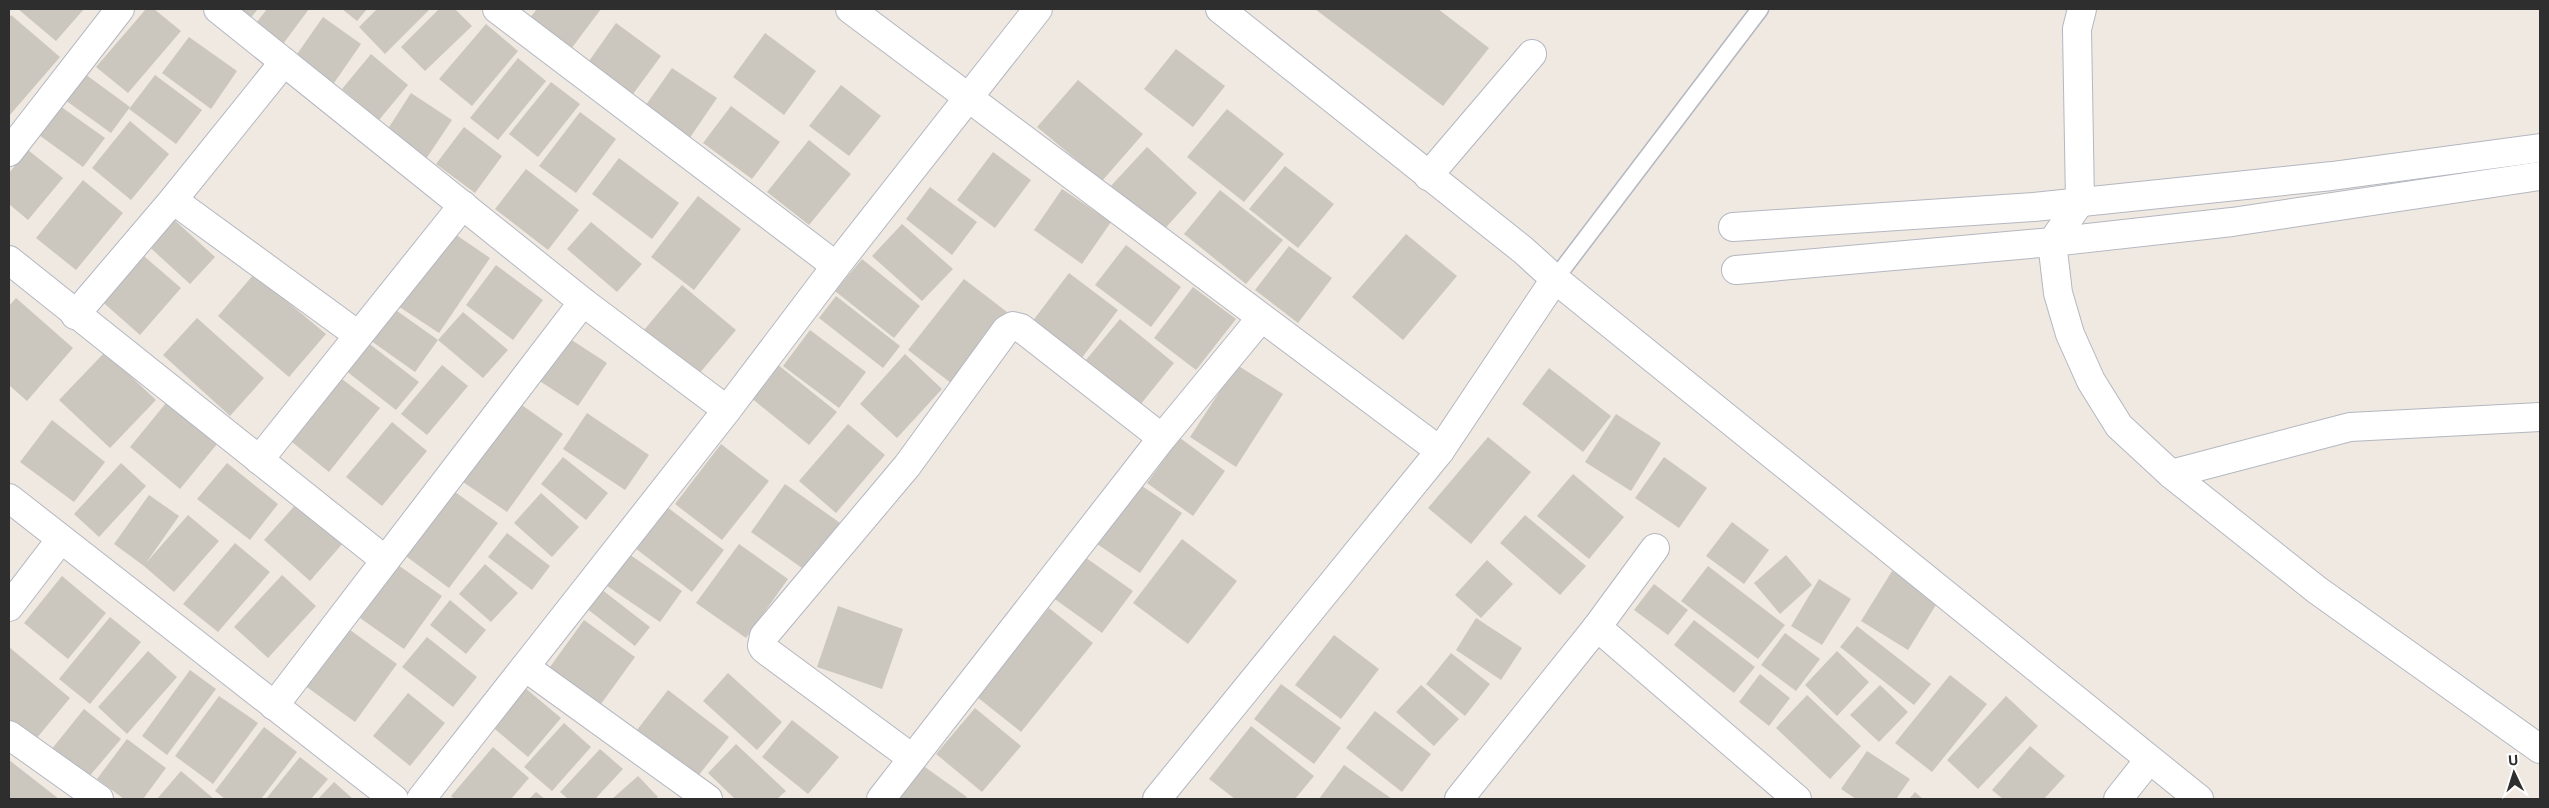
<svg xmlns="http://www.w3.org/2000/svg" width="2549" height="808" font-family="'Noto Sans',sans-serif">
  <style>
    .building { fill: #cbc7bf }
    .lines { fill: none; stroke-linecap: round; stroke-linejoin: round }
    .lane-casing { stroke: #b4b7c1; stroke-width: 19 }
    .street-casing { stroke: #b4b7c1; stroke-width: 30 }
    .lane { stroke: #fff; stroke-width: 16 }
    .street { stroke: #fff; stroke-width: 28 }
  </style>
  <rect width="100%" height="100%" fill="#efe9e1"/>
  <g class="building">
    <polygon points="18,9 84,9 56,41"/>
    <polygon points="146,9 154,9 181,31 128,93 96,67"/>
    <polygon points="231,9 258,9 248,21"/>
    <polygon points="267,9 309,9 280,48 253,27"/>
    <polygon points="342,9 367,9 357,21"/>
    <polygon points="377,9 430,9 385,54 359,27"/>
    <polygon points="439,9 455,9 472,26 425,71 401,47"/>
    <polygon points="537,9 601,9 571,49 529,19"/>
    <polygon points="1315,9 1438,9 1489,48 1443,106"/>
    <polygon points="11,15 60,57 9,116 9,18"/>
    <polygon points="323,17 361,44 334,83 295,57"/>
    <polygon points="616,23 661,56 633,94 589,61"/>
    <polygon points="486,24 518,51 472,106 439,79"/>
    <polygon points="765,33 816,71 784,115 733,77"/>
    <polygon points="189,37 237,71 211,109 162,73"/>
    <polygon points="1176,49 1225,86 1193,127 1144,89"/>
    <polygon points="371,54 408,85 379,120 342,89"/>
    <polygon points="518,58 546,81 498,140 470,118"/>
    <polygon points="672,68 717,98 689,139 643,109"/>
    <polygon points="85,74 130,107 111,133 65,100"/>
    <polygon points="155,75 202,110 176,144 129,109"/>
    <polygon points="1078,80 1143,134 1102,181 1037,127"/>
    <polygon points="551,82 580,104 538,157 509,134"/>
    <polygon points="841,85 881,116 849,156 809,126"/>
    <polygon points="411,93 452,120 424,162 384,135"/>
    <polygon points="60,106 105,138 83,167 39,135"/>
    <polygon points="731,106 780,142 752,179 703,143"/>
    <polygon points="1227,109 1284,154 1244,202 1187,157"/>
    <polygon points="580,112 616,139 576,193 539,166"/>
    <polygon points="130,121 169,154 131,200 92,168"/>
    <polygon points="464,127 502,156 475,193 436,164"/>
    <polygon points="809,140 851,174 809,225 767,192"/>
    <polygon points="1147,147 1197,193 1160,234 1109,188"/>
    <polygon points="28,150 63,178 28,220 9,204 9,173"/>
    <polygon points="993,152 1031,180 995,228 957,200"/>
    <polygon points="619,158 679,203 652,239 592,194"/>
    <polygon points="1285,166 1334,204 1298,248 1249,209"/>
    <polygon points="526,169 579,210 548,250 495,209"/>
    <polygon points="83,180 123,213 76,270 36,238"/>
    <polygon points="930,187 977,222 952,255 906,219"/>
    <polygon points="1062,189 1111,222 1082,264 1034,230"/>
    <polygon points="1220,190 1283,240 1246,284 1184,234"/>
    <polygon points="698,196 741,229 694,290 651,257"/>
    <polygon points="169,215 215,257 190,284 144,242"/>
    <polygon points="591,222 642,264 617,292 567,249"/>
    <polygon points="902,224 953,269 922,301 872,256"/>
    <polygon points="449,230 490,258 439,333 398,306"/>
    <polygon points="1406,234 1457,276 1403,340 1352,297"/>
    <polygon points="1126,245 1181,287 1151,327 1095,285"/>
    <polygon points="1289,246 1332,278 1298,323 1255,290"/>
    <polygon points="138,251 181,288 140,335 97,297"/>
    <polygon points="862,259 920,306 894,338 835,291"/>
    <polygon points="496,265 543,300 513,340 466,305"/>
    <polygon points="1069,273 1118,310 1081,359 1032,322"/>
    <polygon points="254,274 326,334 289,377 218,316"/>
    <polygon points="964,279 1007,312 951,383 908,350"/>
    <polygon points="682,285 736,330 698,375 644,330"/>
    <polygon points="1193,287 1236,319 1196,370 1154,338"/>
    <polygon points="836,296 900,346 883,368 819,318"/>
    <polygon points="16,298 73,348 27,401 9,385 9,306"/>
    <polygon points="390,306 438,340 463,312 508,350 483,378 438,340 415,372 367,338"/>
    <polygon points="197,318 264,378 230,416 163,355"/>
    <polygon points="1120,319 1174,363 1136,410 1081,366"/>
    <polygon points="810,330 866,372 839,408 783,366"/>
    <polygon points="564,335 607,363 578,406 535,378"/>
    <polygon points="367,342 419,382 396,410 345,370"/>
    <polygon points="105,352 156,400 110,448 59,400"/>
    <polygon points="905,354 942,389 897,438 860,404"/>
    <polygon points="772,360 837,412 809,445 745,393"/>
    <polygon points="442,365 468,386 427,435 401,414"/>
    <polygon points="1237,365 1283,394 1236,467 1190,437"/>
    <polygon points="1549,368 1611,416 1583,452 1522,404"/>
    <polygon points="342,379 380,408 329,472 292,442"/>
    <polygon points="516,401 563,434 507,512 460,480"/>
    <polygon points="166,403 217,444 180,489 130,447"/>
    <polygon points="587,413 649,455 625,490 563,449"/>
    <polygon points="1616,414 1661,443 1631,491 1585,462"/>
    <polygon points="52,420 105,462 74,502 20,462"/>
    <polygon points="392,422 427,451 382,506 346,477"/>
    <polygon points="848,424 885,455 836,513 799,481"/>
    <polygon points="1488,437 1531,472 1471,544 1428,508"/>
    <polygon points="1180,438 1225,471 1193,516 1147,483"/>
    <polygon points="721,444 769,481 722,540 675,504"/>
    <polygon points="563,457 608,493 586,520 541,484"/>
    <polygon points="1664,457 1707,488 1679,528 1635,498"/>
    <polygon points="121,463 146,486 99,537 74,514"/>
    <polygon points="227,463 278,504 250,540 197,499"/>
    <polygon points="1573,474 1624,517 1589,559 1537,516"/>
    <polygon points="785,484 843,525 809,573 751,532"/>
    <polygon points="1139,484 1182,513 1140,573 1097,544"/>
    <polygon points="451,489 498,523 449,588 403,554"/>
    <polygon points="541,493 579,527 552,557 514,523"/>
    <polygon points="149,495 179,516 146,563 188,515 219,541 174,592 144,566 114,544"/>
    <polygon points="298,502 343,543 310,581 264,540"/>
    <polygon points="667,507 724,550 692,592 635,548"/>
    <polygon points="1525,515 1586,566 1560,595 1500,543"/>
    <polygon points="1732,522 1769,550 1744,584 1706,556"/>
    <polygon points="507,533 550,566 532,590 488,557"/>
    <polygon points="1182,539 1237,581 1188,644 1133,603"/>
    <polygon points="235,543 270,572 218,632 183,604"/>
    <polygon points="739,544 788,579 746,638 696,603"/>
    <polygon points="629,554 682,591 660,622 607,586"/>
    <polygon points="1082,555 1133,591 1102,633 1052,597"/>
    <polygon points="1786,555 1812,585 1780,614 1754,583"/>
    <polygon points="1487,560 1513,584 1481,618 1455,595"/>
    <polygon points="485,564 518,593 491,622 459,594"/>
    <polygon points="398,565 442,596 404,649 360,618"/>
    <polygon points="1708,566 1785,625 1758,659 1681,601"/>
    <polygon points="1892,571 1939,600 1908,650 1861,621"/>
    <polygon points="282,575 316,606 268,658 234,627"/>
    <polygon points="62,576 106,613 68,659 24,623"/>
    <polygon points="1819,579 1851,599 1822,645 1791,626"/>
    <polygon points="1654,584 1688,610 1668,635 1634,610"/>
    <polygon points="601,589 650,627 635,646 586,608"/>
    <polygon points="450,600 486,630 466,654 430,625"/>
    <polygon points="838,606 903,629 882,689 817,667"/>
    <polygon points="1049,608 1093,643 1021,732 977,697"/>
    <polygon points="110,617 141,642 90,704 59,679"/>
    <polygon points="1476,618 1522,648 1501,680 1456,650"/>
    <polygon points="584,620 635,657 601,704 550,667"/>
    <polygon points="1694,620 1755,667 1734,693 1674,645"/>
    <polygon points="1857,626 1931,684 1914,705 1840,647"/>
    <polygon points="346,627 397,664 355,722 304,685"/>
    <polygon points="1785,633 1820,659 1796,691 1761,665"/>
    <polygon points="1334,635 1379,669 1341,719 1295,685"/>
    <polygon points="427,637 477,677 453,707 402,667"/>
    <polygon points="9,647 70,698 31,745 9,726"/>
    <polygon points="148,651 177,677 127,734 98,707"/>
    <polygon points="1837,651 1869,682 1837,716 1805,685"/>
    <polygon points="1451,653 1490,684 1465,716 1426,684"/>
    <polygon points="190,670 216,689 167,755 142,736"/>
    <polygon points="728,673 782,722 757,750 703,701"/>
    <polygon points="1760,674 1790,698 1769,726 1739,702"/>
    <polygon points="1950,675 1987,704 1932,772 1895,743"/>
    <polygon points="1281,684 1341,728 1314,764 1254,719"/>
    <polygon points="1421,685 1459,719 1434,746 1396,712"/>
    <polygon points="1880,685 1908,712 1879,742 1850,715"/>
    <polygon points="524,687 561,718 528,757 490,725"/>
    <polygon points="668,690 729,737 698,776 637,730"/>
    <polygon points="408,693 445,723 410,766 373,736"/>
    <polygon points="1807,695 1861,746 1830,779 1776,728"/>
    <polygon points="219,696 258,723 213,784 175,756"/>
    <polygon points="2006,696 2038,726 1978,789 1947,760"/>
    <polygon points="975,708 1021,746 982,792 936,754"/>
    <polygon points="84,709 121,739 87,779 51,750"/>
    <polygon points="1375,711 1431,754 1402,792 1346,748"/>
    <polygon points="792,720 839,757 808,794 762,757"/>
    <polygon points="564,723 591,747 552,791 524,767"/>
    <polygon points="1251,726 1314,776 1295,799 1235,799 1209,779"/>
    <polygon points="264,727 297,752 261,799 225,799 215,791"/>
    <polygon points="127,739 166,768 143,799 124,799 97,779"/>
    <polygon points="736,744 786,791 777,799 735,799 708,773"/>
    <polygon points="2030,746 2065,776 2044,799 2003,799 1992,790"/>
    <polygon points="493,747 529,778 511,799 454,799 451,796"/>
    <polygon points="600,749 623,769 595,799 568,799 560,792"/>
    <polygon points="1867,751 1910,779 1896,799 1856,799 1841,789"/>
    <polygon points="300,757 328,779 311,799 266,799"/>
    <polygon points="9,760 59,799 9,799"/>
    <polygon points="922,765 967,797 965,799 896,799"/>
    <polygon points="1344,765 1392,799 1319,799"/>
    <polygon points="181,771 214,799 157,799"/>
    <polygon points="638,776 658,797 655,799 612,799"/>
    <polygon points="334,782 353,799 318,799"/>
    <polygon points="536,792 545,799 529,799"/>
    <polygon points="1915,792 1923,799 1909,799"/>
  </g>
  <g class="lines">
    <g class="lane-casing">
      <polyline id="lane" points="1555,279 1760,9"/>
    </g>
    <g class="street-casing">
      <g id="street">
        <polyline points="218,9 583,302 727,410"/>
        <polyline points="497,9 836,266"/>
        <polyline points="850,9 1440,451"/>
        <polyline points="1220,9 1523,250 1555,279 2199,799"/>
        <polyline points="2082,9 2077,29 2080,202 2052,242 2058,293 2070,334 2091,381 2119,426 2171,474 2317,590 2540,749"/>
        <polyline points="9,152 120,9"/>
        <polyline points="1428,176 1532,54"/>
        <polyline points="173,200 358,335"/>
        <polyline points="1733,227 2034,207 2332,176 2540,148"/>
        <polyline points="9,260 385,560"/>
        <polyline points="1736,270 2052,242 2232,222 2540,176"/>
        <polyline points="75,315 173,200 284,62"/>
        <polyline points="259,460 463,205"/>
        <polyline points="2171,474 2350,427 2540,417"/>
        <polyline points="9,498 394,799"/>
        <polyline points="9,607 61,539"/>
        <polyline points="1597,627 1797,799"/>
        <polyline points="525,667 708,799"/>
        <polyline points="274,706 583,302"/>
        <polyline points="9,735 99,799"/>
        <polyline points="912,758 764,649 762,646 764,636 907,466 1006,330 1013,326 1021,328 1162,438"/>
        <polyline points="421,799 727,410 836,266 1038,9"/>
        <polyline points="881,799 1162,438 1261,318"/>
        <polyline points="1157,799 1440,451 1555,279"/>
        <polyline points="1459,799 1597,627 1655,548"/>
        <polyline points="2118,799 2149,760"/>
      </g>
    </g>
    <use href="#lane" class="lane"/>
    <use href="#street" class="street"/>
  </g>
  <rect width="2549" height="808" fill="none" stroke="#2e2e2e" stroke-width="20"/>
  <g transform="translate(2514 773) rotate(356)" stroke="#ffffff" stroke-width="4" paint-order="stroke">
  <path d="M0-4L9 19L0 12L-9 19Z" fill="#2e2e2e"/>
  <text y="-8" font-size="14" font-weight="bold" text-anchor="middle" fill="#2e2e2e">U</text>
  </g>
</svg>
